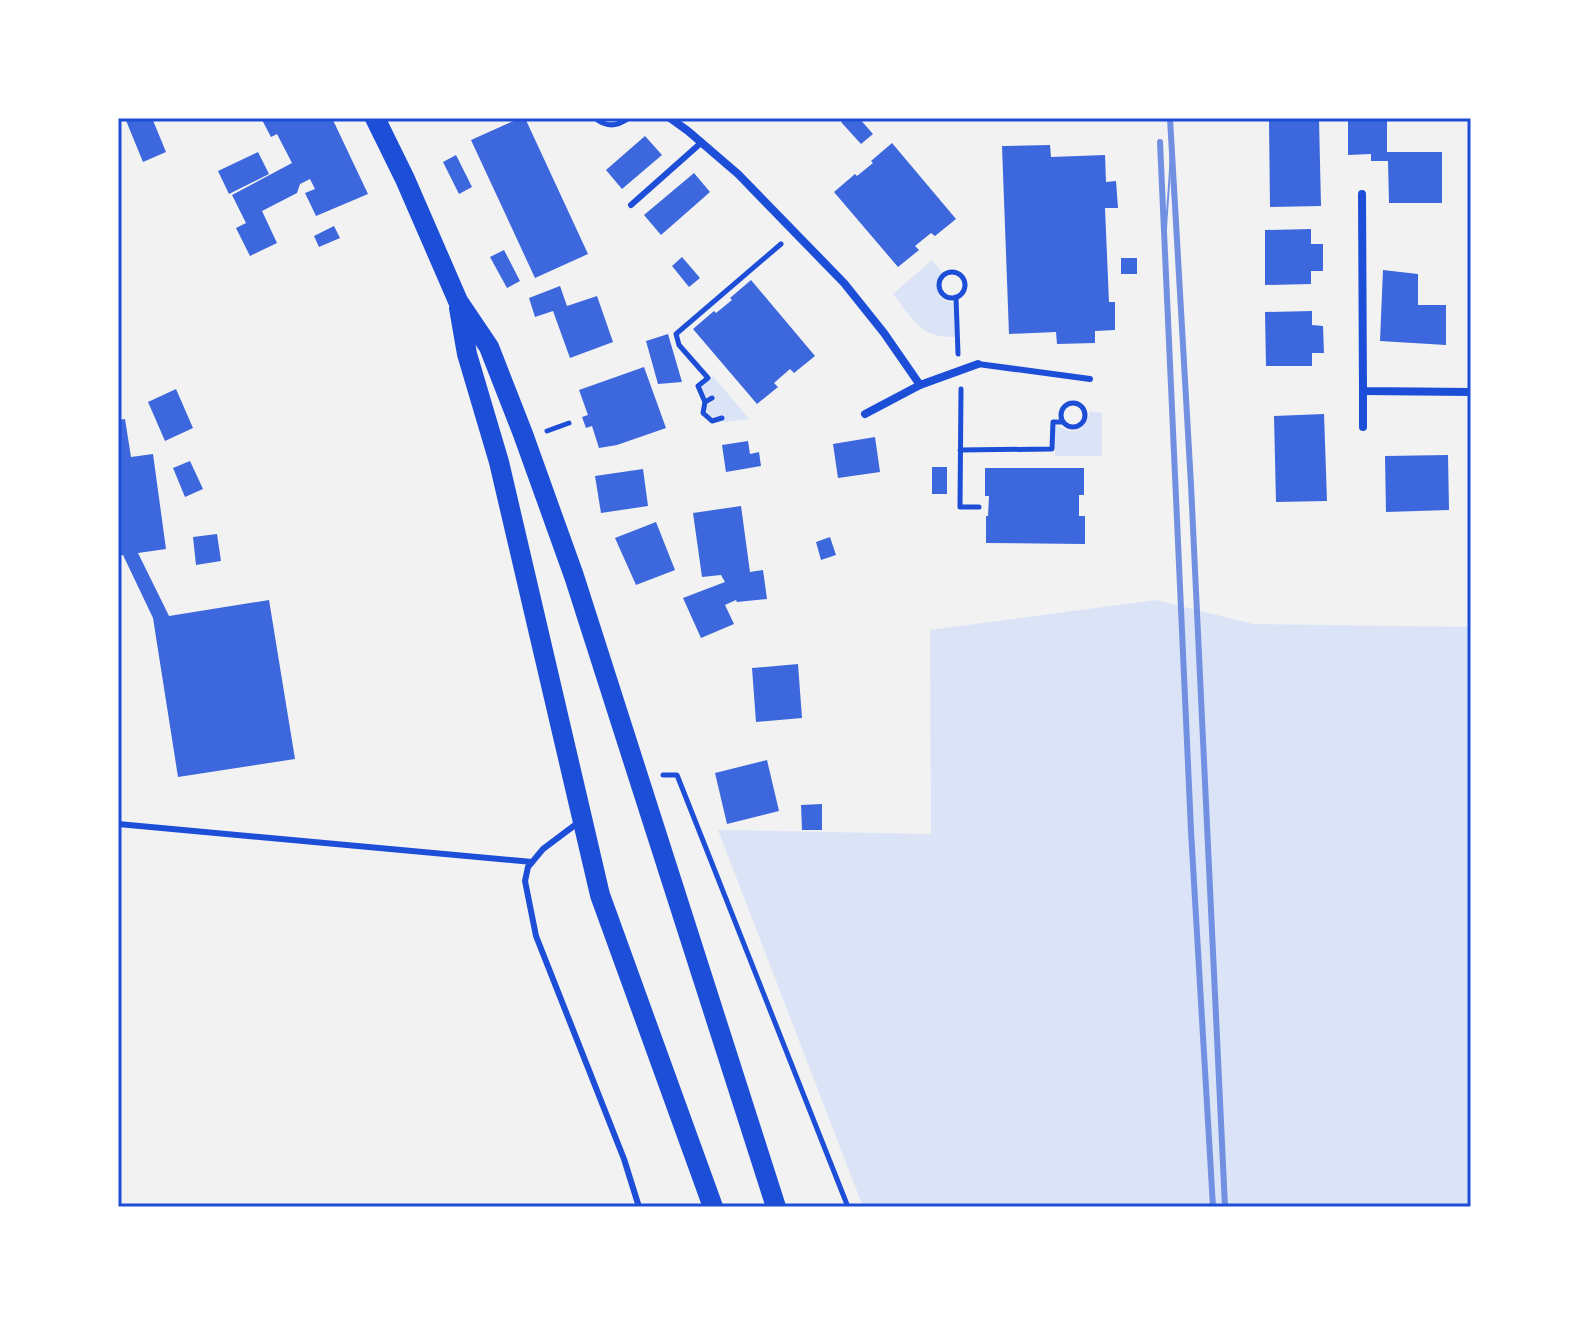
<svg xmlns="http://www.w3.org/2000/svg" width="1589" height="1325" font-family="Quicksand,sans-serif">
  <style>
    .green { fill: #dbe4f7 }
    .building { fill: #3d67dc }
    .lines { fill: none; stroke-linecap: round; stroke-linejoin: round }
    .path { stroke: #1d4ed8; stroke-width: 5 }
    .service { stroke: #1d4ed8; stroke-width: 6 }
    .minor { stroke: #1d4ed8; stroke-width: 8 }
    .primary { stroke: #1d4ed8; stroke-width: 20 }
    .tram { stroke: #7290e2; stroke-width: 2 }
    .rail { stroke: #7290e2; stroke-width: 6 }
    .neatline { fill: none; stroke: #1d4ed8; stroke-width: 3 }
  </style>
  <rect width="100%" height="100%" fill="#f2f2f2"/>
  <g class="green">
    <path d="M932,260L942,273L936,282C936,293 942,303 954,302L955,337C920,338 913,319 893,294Z"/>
    <polygon points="713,376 749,419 724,422 719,416 710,417 707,413 706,406 713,401 711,395 706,397 701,387"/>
    <path d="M1090,411L1102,413V456H1055V425C1059,426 1063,429 1067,430C1081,436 1088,421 1090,411Z"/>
    <polygon points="1156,600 1253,624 1471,627 1471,1207 863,1207 718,830 931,834 930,630"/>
  </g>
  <g class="building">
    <polygon points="125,118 152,118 166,152 143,162"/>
    <polygon points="261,118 332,118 368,194 316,216 305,193 315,189 310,179 300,184 297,193 262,211 277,243 250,256 236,228 246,223 232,195 292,163 277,134 271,137"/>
    <polygon points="520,118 525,118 588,254 535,278 471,140"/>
    <polygon points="846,118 859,118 873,134 861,144 841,122"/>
    <polygon points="1348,118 1387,119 1387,152 1442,152 1442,203 1389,203 1388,161 1371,161 1371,154 1348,155"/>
    <polygon points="1319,119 1321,206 1270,207 1269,120"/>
    <polygon points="645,136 662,155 622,189 606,170"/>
    <polygon points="892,143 956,219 935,236 931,233 915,246 919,250 898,267 834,192 855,174 857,176 873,163 871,161"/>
    <polygon points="1050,145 1051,157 1105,155 1106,182 1116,181 1118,208 1105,208 1109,302 1115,302 1115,330 1095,331 1095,343 1057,344 1056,332 1009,334 1002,146"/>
    <polygon points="258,152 269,174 229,194 218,171"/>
    <polygon points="456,155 472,187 459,194 443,162"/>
    <polygon points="694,173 710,192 661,235 644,215"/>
    <polygon points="334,226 340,238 319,247 314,236"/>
    <polygon points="1311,229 1311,244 1323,244 1323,271 1311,271 1311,284 1265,285 1265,230"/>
    <polygon points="504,250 520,281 507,288 490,257"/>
    <polygon points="682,257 700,278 689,287 672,266"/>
    <rect x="1121" y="258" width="16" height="16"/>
    <polygon points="1383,270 1418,274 1418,305 1446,305 1446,345 1380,341"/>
    <polygon points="751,280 815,356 794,373 790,369 774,383 778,387 757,404 693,329 714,311 716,313 732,300 730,298"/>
    <polygon points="560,286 567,306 597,296 613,342 570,358 553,311 535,317 529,298"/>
    <polygon points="1312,311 1312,325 1323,326 1324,353 1312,353 1312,366 1266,366 1265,312"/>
    <polygon points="668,334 682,382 658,384 646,341"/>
    <polygon points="644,367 666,428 617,445 599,448 592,426 586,428 582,417 588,415 579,390"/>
    <polygon points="176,389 193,428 165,441 148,402"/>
    <polygon points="1324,414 1327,501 1276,502 1274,416"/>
    <polygon points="125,419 131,457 153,454 166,549 138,553 169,616 269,600 295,759 178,777 153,618 123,555 118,556 118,420"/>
    <polygon points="875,437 880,472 838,478 833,444"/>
    <polygon points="748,441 750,454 759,452 761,466 726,472 722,445"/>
    <polygon points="1448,455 1449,510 1386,512 1385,456"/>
    <polygon points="190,461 203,489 185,497 173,468"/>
    <rect x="932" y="467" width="15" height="27"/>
    <polygon points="985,468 1084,468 1084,495 1079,495 1079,516 1085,516 1085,544 986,543 986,516 988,516 989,496 985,496"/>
    <polygon points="643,469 648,506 601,513 595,476"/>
    <polygon points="741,506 750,572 763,570 767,599 737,602 736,600 725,605 734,624 701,638 683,598 725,582 721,575 702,577 693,513"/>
    <polygon points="656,522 675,570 636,585 615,538"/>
    <polygon points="217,534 221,561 196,565 193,537"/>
    <polygon points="830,537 836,555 821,560 816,542"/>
    <polygon points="798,664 802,718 756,722 752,668"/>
    <polygon points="767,760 779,811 727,824 715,773"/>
    <polygon points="822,804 822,830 802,830 801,805"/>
  </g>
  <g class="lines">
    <g class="path">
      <path d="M595,118C606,128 618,126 629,118"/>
      <circle cx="952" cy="285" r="13"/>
      <polyline points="956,297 958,354"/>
      <polyline points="961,389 960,507 979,507"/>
      <polyline points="712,398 705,402 703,413 712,421 722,418"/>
      <polyline points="705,402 698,386 708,378 679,345 676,334 781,244"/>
      <circle cx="1073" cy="415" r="12"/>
      <polyline points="547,431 569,423"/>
      <polyline points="960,450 1052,449 1053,422 1063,422"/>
      <polyline points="663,775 677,775 848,1207"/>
    </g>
    <g class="service">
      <polyline points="631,205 702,142"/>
      <polyline points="978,364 1090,379"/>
      <polyline points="579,822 543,849 528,867 525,881 536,936 624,1159 639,1207"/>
      <polyline points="118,824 532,862"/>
    </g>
    <g class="minor">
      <polyline points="670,118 688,131 738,174 844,283 884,333 920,385 865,414"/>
      <polyline points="1362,194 1363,391 1471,392"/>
      <polyline points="920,385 978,364"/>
      <polyline points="1363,391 1363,427"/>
    </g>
    <g class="primary">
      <polyline points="375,118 405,179 458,301 489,347 523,434 574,576 776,1207"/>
      <polyline points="459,308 467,354 499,462 600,895 713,1207"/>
    </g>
    <path class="tram" d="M1165,267C1164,225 1171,183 1171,140"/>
    <g class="rail">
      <polyline points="1170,118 1191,485 1225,1207"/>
      <polyline points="1160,142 1191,831 1213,1207"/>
    </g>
  </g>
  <rect width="1589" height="1325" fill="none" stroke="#ffffff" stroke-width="240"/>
  <rect x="120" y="120" width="1349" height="1085" class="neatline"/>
</svg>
